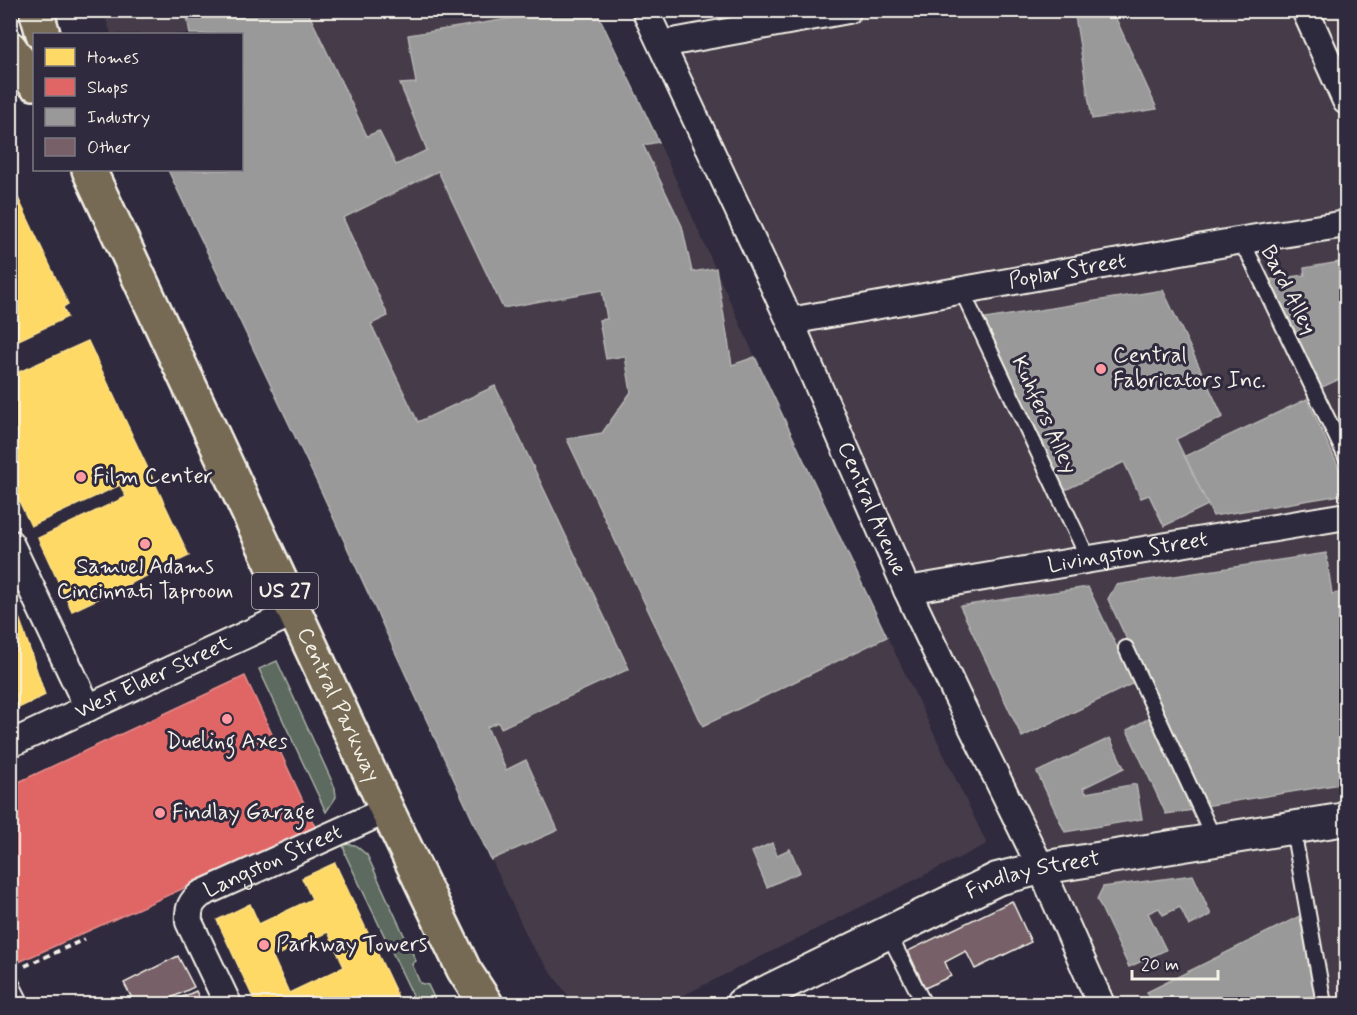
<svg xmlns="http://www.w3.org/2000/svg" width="1357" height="1015" font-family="Mynerve,sans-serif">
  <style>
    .built { fill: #453a4a }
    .green { fill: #5c6a60; stroke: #a8aea4; stroke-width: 1.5 }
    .homes { fill: #ffd966; stroke: #fce08d; stroke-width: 1.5; fill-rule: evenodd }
    .shops { fill: #e06666; stroke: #e6908d; stroke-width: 1.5 }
    .industry { fill: #999; stroke: #b4b3b1; stroke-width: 1.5 }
    .building { fill: #776067; stroke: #f4f1e8; stroke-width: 1.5 }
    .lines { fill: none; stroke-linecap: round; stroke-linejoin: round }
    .service-casing { stroke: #f4f1e8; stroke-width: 18 }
    .minor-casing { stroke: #f4f1e8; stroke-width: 30 }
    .tertiary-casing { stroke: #f4f1e8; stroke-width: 36 }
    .primary-casing { stroke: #f4f1e8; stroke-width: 38 }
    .path { stroke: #f4f1e8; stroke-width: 4; stroke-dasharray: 6 4.5; stroke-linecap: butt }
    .service { stroke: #2f2a3d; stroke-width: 14 }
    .minor { stroke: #2f2a3d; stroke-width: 26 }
    .tertiary { stroke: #2f2a3d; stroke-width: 32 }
    .primary { stroke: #776a54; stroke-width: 33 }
    .poi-dot { fill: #ff9aa2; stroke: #2f2a3d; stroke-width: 2 }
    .labels { text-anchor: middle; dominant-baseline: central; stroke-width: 6; stroke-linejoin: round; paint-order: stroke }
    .shield { fill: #2f2a3d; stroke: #b9b5b5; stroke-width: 1.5 }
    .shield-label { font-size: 21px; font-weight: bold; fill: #f4f1e8 }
    .street-label { font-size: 22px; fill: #f4f1e8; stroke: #2f2a3d }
    .poi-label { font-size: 22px; fill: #f4f1e8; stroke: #2f2a3d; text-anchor: start }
  </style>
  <rect width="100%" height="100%" fill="#2f2a3d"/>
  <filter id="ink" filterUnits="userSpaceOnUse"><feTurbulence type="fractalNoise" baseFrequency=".0167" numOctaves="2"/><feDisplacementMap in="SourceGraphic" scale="12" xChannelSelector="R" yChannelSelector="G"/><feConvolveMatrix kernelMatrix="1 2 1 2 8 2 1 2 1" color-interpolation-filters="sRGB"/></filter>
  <g filter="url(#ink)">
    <g class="built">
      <polygon points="103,11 596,11 659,142 780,413 987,844 666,1004 574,1004 531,945 322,493 168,170 242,170 242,34 111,34"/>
      <polygon points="848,11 1346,11 1346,1004 1101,1004 662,44"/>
    </g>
    <g class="green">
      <polygon points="277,661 335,788 336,797 326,812 259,669"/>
      <polygon points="343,844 355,845 367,855 416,961 412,964 420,983 428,985 437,1004 417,1004 346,856"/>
    </g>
    <g class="homes">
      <polygon points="10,181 68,304 63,307 67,317 10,344"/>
      <polygon points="88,341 189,556 72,611 38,538 126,497 120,485 31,526 10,482 10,376"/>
      <polygon points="10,600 20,620 45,695 10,712"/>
      <path d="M335,863L400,1001L392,1004H361L360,1001L352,1004H256L217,920L250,904L259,924L312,899L302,878ZM328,932L344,967L289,993L273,957Z"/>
    </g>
    <polygon class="shops" points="245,676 316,829 19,962 10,943 10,786"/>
    <g class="industry">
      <polygon points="186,10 307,10 367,136 379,131 396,165 427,150 400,84 416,83 408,35 563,10 596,10 659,142 643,145 682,226 692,272 716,268 732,365 755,357 887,637 703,726 567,439 602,433 631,392 625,356 606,359 599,320 607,319 602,290 503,308 438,171 343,218 388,316 371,324 418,422 495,386 629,669 501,728 498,722 487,727 506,770 526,760 558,830 491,860 322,493 168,170 242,170 242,34 190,34"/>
      <polygon points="1074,10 1112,10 1157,109 1092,119"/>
      <polygon points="1346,261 1346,376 1318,389 1266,280 1305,275 1304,268"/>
      <polygon points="1163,290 1223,417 1176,439 1208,505 1164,526 1149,495 1141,498 1124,462 1061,492 979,320"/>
      <polygon points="1307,399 1346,483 1346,494 1213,516 1185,456"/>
      <polygon points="1346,419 1346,446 1336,424"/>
      <polygon points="1326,553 1332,594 1346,592 1346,783 1205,806 1108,599 1116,585"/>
      <polygon points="1088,587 1134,683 1022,737 960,606"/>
      <polygon points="1151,717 1194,810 1166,814 1127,730"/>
      <polygon points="1110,738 1124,768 1083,788 1086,793 1136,784 1142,819 1065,832 1037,772"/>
      <polygon points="772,843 777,855 790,849 800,872 767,887 752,852"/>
      <polygon points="1193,875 1211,915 1189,926 1180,907 1163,915 1159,908 1148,913 1166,950 1129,967 1097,899 1103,887"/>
      <polygon points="1304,914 1316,995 1305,998 1308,1004 1153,1004 1147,992"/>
    </g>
    <g class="building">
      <polygon points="1012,901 1031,942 975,969 966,951 945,962 951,976 925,988 908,951"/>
      <polygon points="178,956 194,987 159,1004 135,1004 124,983"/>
      <polygon points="196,991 202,1004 167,1004"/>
    </g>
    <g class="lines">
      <g class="service-casing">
        <g id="service">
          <polyline points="1237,241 1249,255 1346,457"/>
          <polyline points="961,289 1088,558"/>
          <polyline points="1126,648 1215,841"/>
          <polyline points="1293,829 1324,1004"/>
          <polyline points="888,933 924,1004"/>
          <polyline points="10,980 22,1004"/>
        </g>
      </g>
      <g class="minor-casing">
        <g id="minor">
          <path id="s1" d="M645,10L790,321L907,590L956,694L1041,868L1101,1004"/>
          <polyline points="1305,10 1346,101"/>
          <polyline points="662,44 848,10"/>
          <path id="s2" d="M790,321L1237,241L1346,224"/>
          <polyline points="10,543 88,708"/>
          <path id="s3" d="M907,590L1346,516"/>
          <path id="s4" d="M10,744L295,612"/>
          <path id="s5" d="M228,1004L189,922C188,908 191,902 201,894L387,810"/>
        </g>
      </g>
      <g class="tertiary-casing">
        <g id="tertiary">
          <path id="s6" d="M742,1004L997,879L1041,868L1346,819"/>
        </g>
      </g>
      <g class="primary-casing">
        <g id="primary">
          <polyline points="36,10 43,34"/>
          <polyline points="10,48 34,83"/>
          <path id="s7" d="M89,170L387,810L464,970L486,1004"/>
        </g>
      </g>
      <polyline class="path" points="25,966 85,939"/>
      <use href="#service" class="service"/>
      <use href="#minor" class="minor"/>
      <use href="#tertiary" class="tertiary"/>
      <use href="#primary" class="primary"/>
    </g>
  </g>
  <g class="poi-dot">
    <circle cx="1101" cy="369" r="6"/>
    <circle cx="81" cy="477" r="6"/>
    <circle cx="145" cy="544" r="6"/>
    <circle cx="227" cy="719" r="6"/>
    <circle cx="160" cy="813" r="6"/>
    <circle cx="264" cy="945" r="6"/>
  </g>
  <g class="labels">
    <rect class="shield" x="252" y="573" width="66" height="36" rx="4.5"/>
    <g class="shield-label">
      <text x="285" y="591">US 27</text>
    </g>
    <g class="street-label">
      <text stroke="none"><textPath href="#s2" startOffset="282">Poplar Street</textPath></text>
      <text transform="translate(1288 290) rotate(63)">Bard Alley</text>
      <text transform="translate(1044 415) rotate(65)">Kuhfers Alley</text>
      <text stroke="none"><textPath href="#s1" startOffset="548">Central Avenue</textPath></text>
      <text stroke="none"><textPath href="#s3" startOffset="224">Livingston Street</textPath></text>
      <text stroke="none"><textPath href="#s4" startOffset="158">West Elder Street</textPath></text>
      <text stroke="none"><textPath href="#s7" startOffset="590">Central Parkway</textPath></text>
      <text stroke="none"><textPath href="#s5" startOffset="202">Langston Street</textPath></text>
      <text stroke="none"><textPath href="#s6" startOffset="320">Findlay Street</textPath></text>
    </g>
    <g class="poi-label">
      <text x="1113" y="356">Central<tspan x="1113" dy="25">Fabricators Inc.</tspan></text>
      <text x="93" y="477">Film Center</text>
      <text x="145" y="567" text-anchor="middle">Samuel Adams<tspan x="145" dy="25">Cincinnati Taproom</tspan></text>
      <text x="227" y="742" text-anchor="middle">Dueling Axes</text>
      <text x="172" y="813">Findlay Garage</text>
      <text x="276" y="945">Parkway Towers</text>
    </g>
  </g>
  <rect width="1357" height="1015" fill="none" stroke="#2f2a3d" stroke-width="36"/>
  <rect x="18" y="18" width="1321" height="979" fill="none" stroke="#f4f1e8" stroke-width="2" filter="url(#ink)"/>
  <rect x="33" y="33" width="210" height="138" fill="#2f2a3d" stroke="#7e7a81" stroke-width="1.5"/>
  <rect x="45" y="48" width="30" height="18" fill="#ffd966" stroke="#7e7a81" stroke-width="1.5"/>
  <text x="87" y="63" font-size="18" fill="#f4f1e8">Homes</text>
  <rect x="45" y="78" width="30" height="18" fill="#e06666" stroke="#7e7a81" stroke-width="1.5"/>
  <text x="87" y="93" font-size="18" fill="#f4f1e8">Shops</text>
  <rect x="45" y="108" width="30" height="18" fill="#999999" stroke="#7e7a81" stroke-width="1.5"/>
  <text x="87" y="123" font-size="18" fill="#f4f1e8">Industry</text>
  <rect x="45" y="138" width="30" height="18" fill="#776067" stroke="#7e7a81" stroke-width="1.5"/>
  <text x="87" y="153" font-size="18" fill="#f4f1e8">Other</text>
  <path d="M1132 970v9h86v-9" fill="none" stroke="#f4f1e8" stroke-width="3"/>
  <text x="1141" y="970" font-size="18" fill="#f4f1e8" stroke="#2f2a3d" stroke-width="4.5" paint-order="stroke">20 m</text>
</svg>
